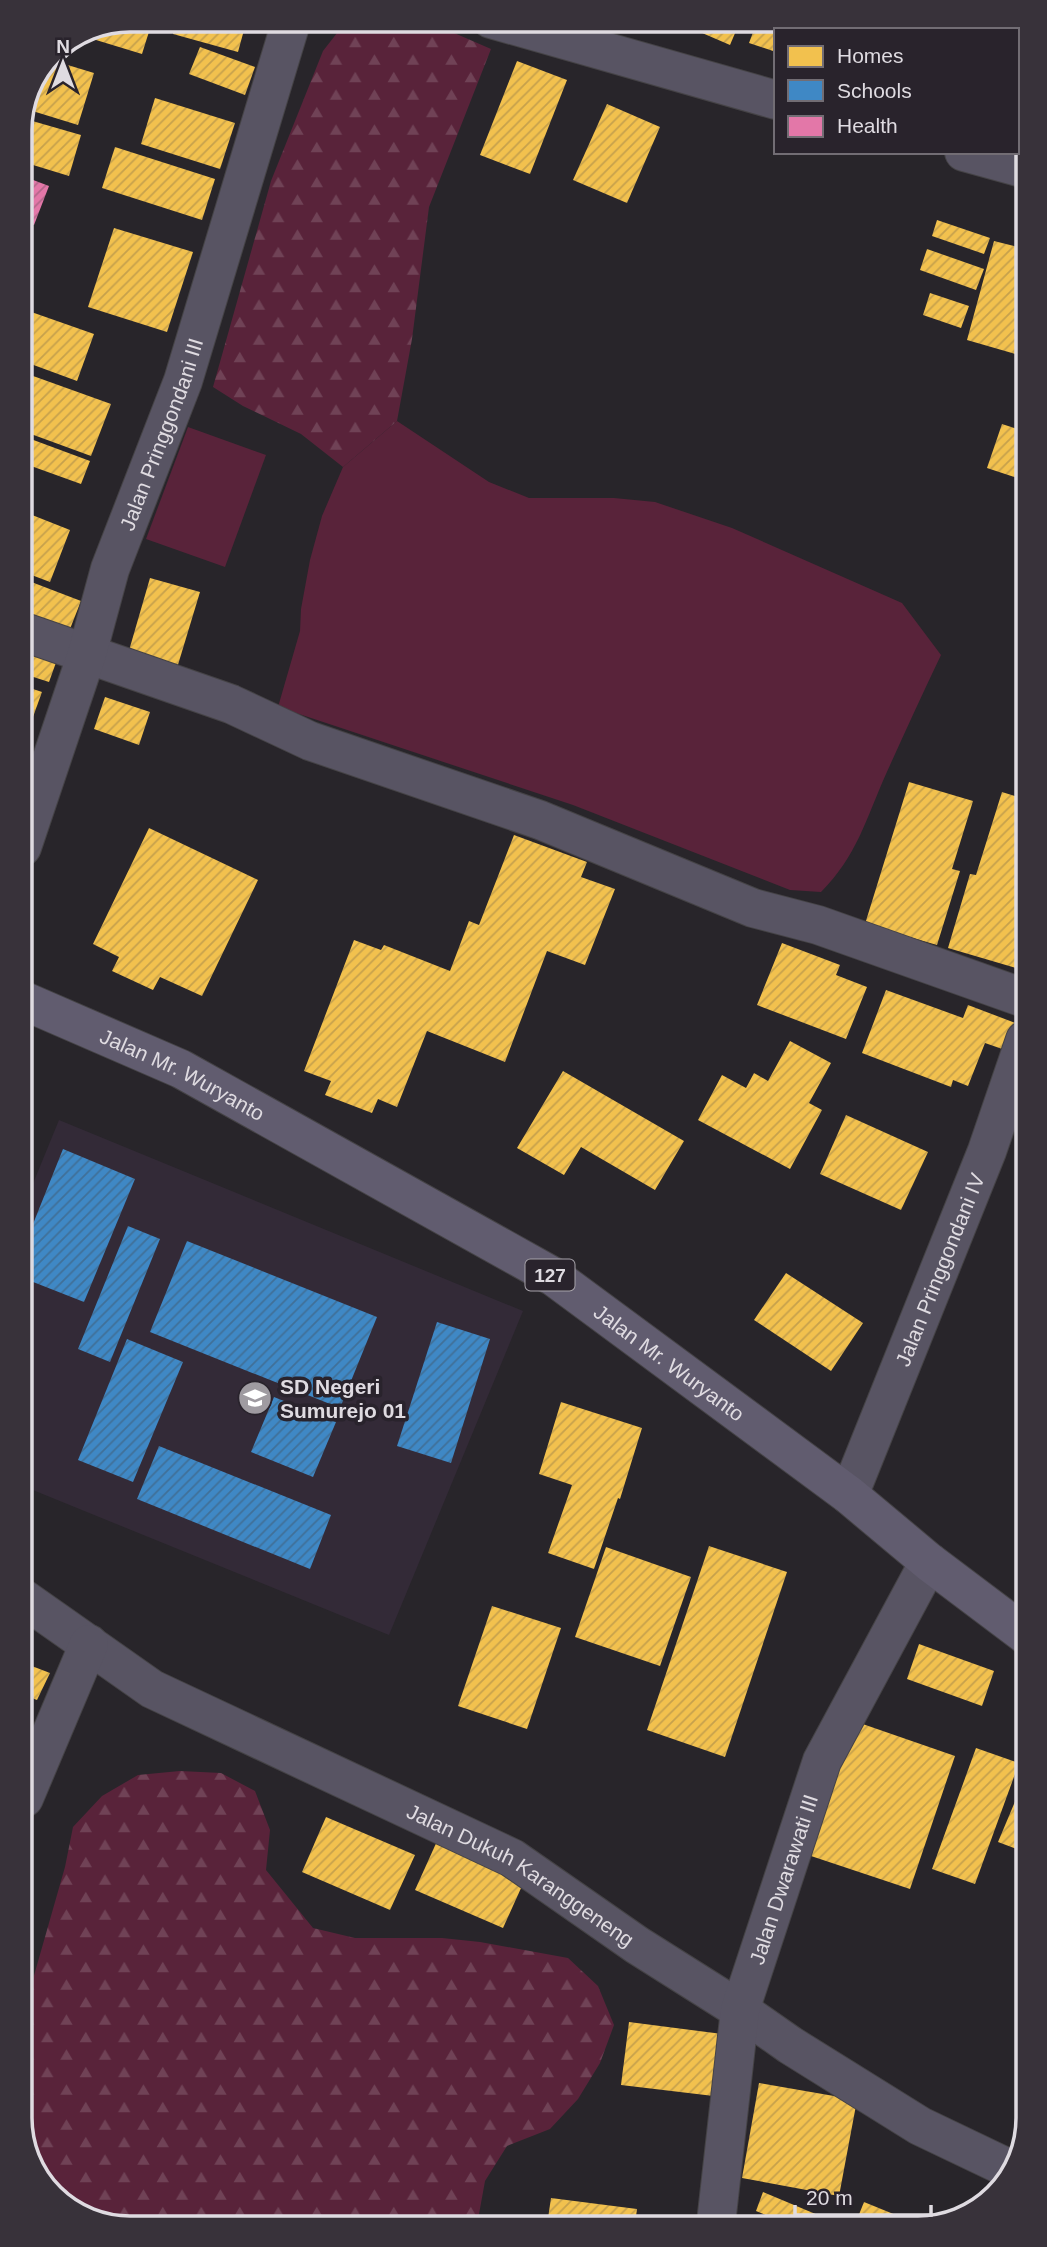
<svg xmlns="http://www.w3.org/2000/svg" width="1047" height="2247" font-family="Helvetica,sans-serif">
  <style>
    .built { fill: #332a37 }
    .grass { fill: #59233a }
    .forest { fill: url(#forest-firs) }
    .homes { fill: url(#homes-hatch) }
    .schools { fill: url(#schools-hatch) }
    .health { fill: url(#health-hatch) }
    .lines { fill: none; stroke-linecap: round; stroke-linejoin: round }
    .minor-casing { stroke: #454346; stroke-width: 40 }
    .major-casing { stroke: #454346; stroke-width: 40 }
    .minor { stroke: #585463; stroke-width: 38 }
    .major { stroke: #615c6f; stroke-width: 38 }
    .labels { text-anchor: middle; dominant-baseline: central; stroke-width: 7; stroke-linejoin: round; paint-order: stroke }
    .shield { fill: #29232c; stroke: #a8a4ab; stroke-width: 2 }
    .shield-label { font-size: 19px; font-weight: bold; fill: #dfdbe1 }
    .street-label { font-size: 21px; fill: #dfdbe1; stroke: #29232c }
    .poi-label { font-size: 21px; font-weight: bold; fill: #dfdbe1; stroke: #29232c; text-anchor: start }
    .rim { fill: none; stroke: #dfdbe1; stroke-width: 3.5 }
  </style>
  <defs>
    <pattern id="forest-firs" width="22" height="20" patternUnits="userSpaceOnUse" patternTransform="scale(1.75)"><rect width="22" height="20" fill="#59233a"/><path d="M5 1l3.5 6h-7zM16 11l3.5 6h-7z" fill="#704256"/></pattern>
    <pattern id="homes-hatch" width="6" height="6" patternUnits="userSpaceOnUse" patternTransform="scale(1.75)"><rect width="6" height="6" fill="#f2c14e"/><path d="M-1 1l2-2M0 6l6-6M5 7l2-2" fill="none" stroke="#c6a14c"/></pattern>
    <pattern id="schools-hatch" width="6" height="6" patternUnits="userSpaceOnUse" patternTransform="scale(1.75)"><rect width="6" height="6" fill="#3f88c5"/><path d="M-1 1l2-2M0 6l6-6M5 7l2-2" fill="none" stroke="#407098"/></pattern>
    <pattern id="health-hatch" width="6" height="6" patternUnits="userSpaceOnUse" patternTransform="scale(1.75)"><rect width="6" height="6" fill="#e377a8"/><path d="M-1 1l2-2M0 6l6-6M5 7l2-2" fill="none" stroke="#b3678a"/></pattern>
  </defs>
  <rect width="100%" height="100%" fill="#28252a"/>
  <polygon class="built" points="59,1120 523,1311 389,1635 23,1486 23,1208"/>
  <g class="grass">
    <path d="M397,421L489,482L529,498H614L655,502L732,528L902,603L941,655C922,695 904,734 886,774C866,819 857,856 821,892L790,890L573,805L278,707L300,631L301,609L310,560L322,516L343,467Z"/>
    <polygon points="188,427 266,455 225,567 146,539"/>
  </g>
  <g class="forest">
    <polygon points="348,19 422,19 491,49 429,207 412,339 397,421 343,467 301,434 243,406 213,387 271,181 323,51"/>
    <polygon points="180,1771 221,1773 255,1791 270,1830 266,1870 313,1928 355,1938 442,1938 480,1942 568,1958 598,1986 614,2025 600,2063 578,2099 550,2129 507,2146 485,2181 477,2225 122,2227 62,2205 25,2153 25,1995 33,1979 65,1867 73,1827 102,1796 138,1775"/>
  </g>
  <g class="homes">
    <polygon points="130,19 153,19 142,54 96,40 98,32"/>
    <polygon points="177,19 247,19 238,52 173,34"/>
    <polygon points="681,19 741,19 730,45 679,23"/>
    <polygon points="758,19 818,19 814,30 776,30 776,52 749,43"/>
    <polygon points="846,19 883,20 880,30 843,30"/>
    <polygon points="891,20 925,20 943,27 942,30 888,30"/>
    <polygon points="200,47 255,67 245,95 189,74"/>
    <polygon points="48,59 94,73 78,125 26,109"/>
    <polygon points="517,61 567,80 530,174 480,155"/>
    <polygon points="155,98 235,123 220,169 141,144"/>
    <polygon points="607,104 660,127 627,203 573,180"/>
    <polygon points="22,118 81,135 69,176 20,161 19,123"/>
    <polygon points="115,147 215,179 202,220 102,188"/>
    <polygon points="937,220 990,238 984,254 932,236"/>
    <polygon points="114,228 193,252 167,332 88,307"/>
    <polygon points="994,241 1022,248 1022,340 1019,355 967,340"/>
    <polygon points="927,249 984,269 976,290 920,270"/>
    <polygon points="930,293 969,306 961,328 923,315"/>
    <polygon points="20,308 94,334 77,381 20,360"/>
    <polygon points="22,372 111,404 91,456 20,430 20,378"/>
    <polygon points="1002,424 1023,431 1023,480 987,468"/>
    <polygon points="20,435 90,461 81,484 20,462"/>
    <polygon points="22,511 70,530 50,582 21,571"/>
    <polygon points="21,578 81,601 68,634 21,616"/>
    <polygon points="150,578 200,592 177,668 128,654"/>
    <polygon points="21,645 58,657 49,682 21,673"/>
    <polygon points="21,685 42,692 25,739 21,738"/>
    <polygon points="105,697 150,712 139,745 94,729"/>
    <polygon points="909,782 973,801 952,869 960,871 937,945 865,924"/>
    <polygon points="1002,792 1024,799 1024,940 1016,968 948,948 970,874 976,875"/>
    <polygon points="149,828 258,880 202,996 160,977 153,990 112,971 119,957 93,944"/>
    <polygon points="514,835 587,862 581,877 615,889 585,965 547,951 505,1062 427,1031 397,1107 378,1099 372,1113 325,1095 331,1081 304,1071 354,940 381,950 384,945 450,971 469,921 479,925"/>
    <polygon points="782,943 840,965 836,975 867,987 846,1039 757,1005"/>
    <polygon points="886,990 963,1018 968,1005 1018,1024 1008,1051 985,1043 968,1086 953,1080 951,1087 862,1053"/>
    <polygon points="790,1041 831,1063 809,1103 822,1110 790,1169 698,1120 722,1075 746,1088 754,1073 768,1081"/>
    <polygon points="563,1071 684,1141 655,1190 581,1147 564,1175 517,1148"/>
    <polygon points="846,1115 928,1152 901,1210 820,1174"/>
    <polygon points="786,1273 863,1323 831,1371 754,1320"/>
    <polygon points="561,1402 642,1428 620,1499 618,1498 594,1569 548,1553 572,1485 539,1474"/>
    <polygon points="709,1546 787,1572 725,1757 647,1730"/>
    <polygon points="606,1547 691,1577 660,1666 575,1637"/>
    <polygon points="492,1606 561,1628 527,1729 458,1706"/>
    <polygon points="919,1644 994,1671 982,1706 907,1679"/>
    <polygon points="24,1663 50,1673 37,1700 24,1695"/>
    <polygon points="854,1721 955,1756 910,1889 808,1855"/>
    <polygon points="976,1748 1019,1763 975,1884 932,1869"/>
    <polygon points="1027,1773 1027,1853 998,1842"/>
    <polygon points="326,1817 415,1855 390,1910 302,1872"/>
    <polygon points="438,1839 526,1877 503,1928 415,1890"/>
    <polygon points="629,2022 730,2035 722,2097 621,2085"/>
    <polygon points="759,2083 857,2100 839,2196 742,2178"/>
    <polygon points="763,2192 837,2223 785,2223 756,2211"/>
    <polygon points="551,2198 637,2209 635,2224 547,2225"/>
    <polygon points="864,2202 913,2222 856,2222"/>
  </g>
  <g class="schools">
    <polygon points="63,1149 135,1179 84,1302 23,1278 23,1249"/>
    <polygon points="128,1226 160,1239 110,1362 78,1349"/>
    <polygon points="187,1241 377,1317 340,1408 150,1332"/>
    <polygon points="437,1322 490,1339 451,1463 397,1446"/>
    <polygon points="127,1339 183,1362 133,1482 78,1460"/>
    <polygon points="274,1397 336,1422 313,1477 251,1452"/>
    <polygon points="159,1446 331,1515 310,1569 137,1499"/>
  </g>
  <polygon class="health" points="20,175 49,186 34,225 20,220"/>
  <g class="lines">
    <g class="minor-casing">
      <g id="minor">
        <polyline points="491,19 776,100"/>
        <polyline points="964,152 1022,168"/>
        <polyline points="21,631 231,704 310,741 540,820 753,908 818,925 1024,998"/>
        <path id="s1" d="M22,847L87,654L110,569L183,381L292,19"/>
        <path id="s2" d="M849,1495L987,1151L1025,1040"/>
        <path id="s3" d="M24,1599L152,1689L512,1858L637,1945L740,2010L790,2045L920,2126L1010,2169"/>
        <polyline points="24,1798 89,1644"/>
        <path id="s4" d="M716,2223L740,2010L822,1761L929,1562"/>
      </g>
    </g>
    <g class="major-casing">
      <g id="major">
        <path id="s5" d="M22,1000L181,1069L554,1277L849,1495L929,1562L1026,1635"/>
      </g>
    </g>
    <use href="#minor" class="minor"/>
    <use href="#major" class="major"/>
  </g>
  <defs>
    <g id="school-disc" transform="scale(1.75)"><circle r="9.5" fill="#9f9ba1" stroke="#29232c"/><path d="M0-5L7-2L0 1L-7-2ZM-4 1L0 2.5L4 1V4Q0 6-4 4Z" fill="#fff"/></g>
  </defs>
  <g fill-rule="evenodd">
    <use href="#school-disc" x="255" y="1398"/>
  </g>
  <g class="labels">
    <rect class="shield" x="525.5" y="1259.5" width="49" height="31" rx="5"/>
    <g class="shield-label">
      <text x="550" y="1275">127</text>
    </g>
    <g class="street-label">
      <text stroke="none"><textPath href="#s1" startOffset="436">Jalan Pringgondani III</textPath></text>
      <text stroke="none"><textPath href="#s5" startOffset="177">Jalan Mr. Wuryanto</textPath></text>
      <text stroke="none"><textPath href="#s2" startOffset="243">Jalan Pringgondani IV</textPath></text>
      <text stroke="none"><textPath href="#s5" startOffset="744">Jalan Mr. Wuryanto</textPath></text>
      <text stroke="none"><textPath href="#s3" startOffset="570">Jalan Dukuh Karanggeneng</textPath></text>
      <text stroke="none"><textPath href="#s4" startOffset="352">Jalan Dwarawati III</textPath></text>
    </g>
    <g class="poi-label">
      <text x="280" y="1386">SD Negeri<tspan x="280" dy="24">Sumurejo 01</tspan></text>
    </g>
  </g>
  <path d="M0 0H1047V2247H0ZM130 32H918A98 98 0 0 1 1016 130V2118A98 98 0 0 1 918 2216H130A98 98 0 0 1 32 2118V130A98 98 0 0 1 130 32Z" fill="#38323a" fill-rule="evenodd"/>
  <path class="rim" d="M130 32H918A98 98 0 0 1 1016 130V2118A98 98 0 0 1 918 2216H130A98 98 0 0 1 32 2118V130A98 98 0 0 1 130 32Z"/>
  <rect x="774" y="28" width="245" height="126" fill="#29232c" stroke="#726d74" stroke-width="2"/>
  <rect x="788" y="46" width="35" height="21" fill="#f2c14e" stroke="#726d74" stroke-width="2"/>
  <text x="837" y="63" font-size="21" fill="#dfdbe1">Homes</text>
  <rect x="788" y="80" width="35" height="21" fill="#3f88c5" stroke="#726d74" stroke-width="2"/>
  <text x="837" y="98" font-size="21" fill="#dfdbe1">Schools</text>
  <rect x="788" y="116" width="35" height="21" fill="#e377a8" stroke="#726d74" stroke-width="2"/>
  <text x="837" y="133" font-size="21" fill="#dfdbe1">Health</text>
  <g transform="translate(63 63)" stroke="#29232c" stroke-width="5" paint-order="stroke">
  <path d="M0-5L12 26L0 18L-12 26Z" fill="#dfdbe1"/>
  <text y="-10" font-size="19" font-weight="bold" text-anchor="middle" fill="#dfdbe1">N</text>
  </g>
  <path d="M795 2205v10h136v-10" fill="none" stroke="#dfdbe1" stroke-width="3.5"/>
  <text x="806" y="2205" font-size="21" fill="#dfdbe1" stroke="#29232c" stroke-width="5" paint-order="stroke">20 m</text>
</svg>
